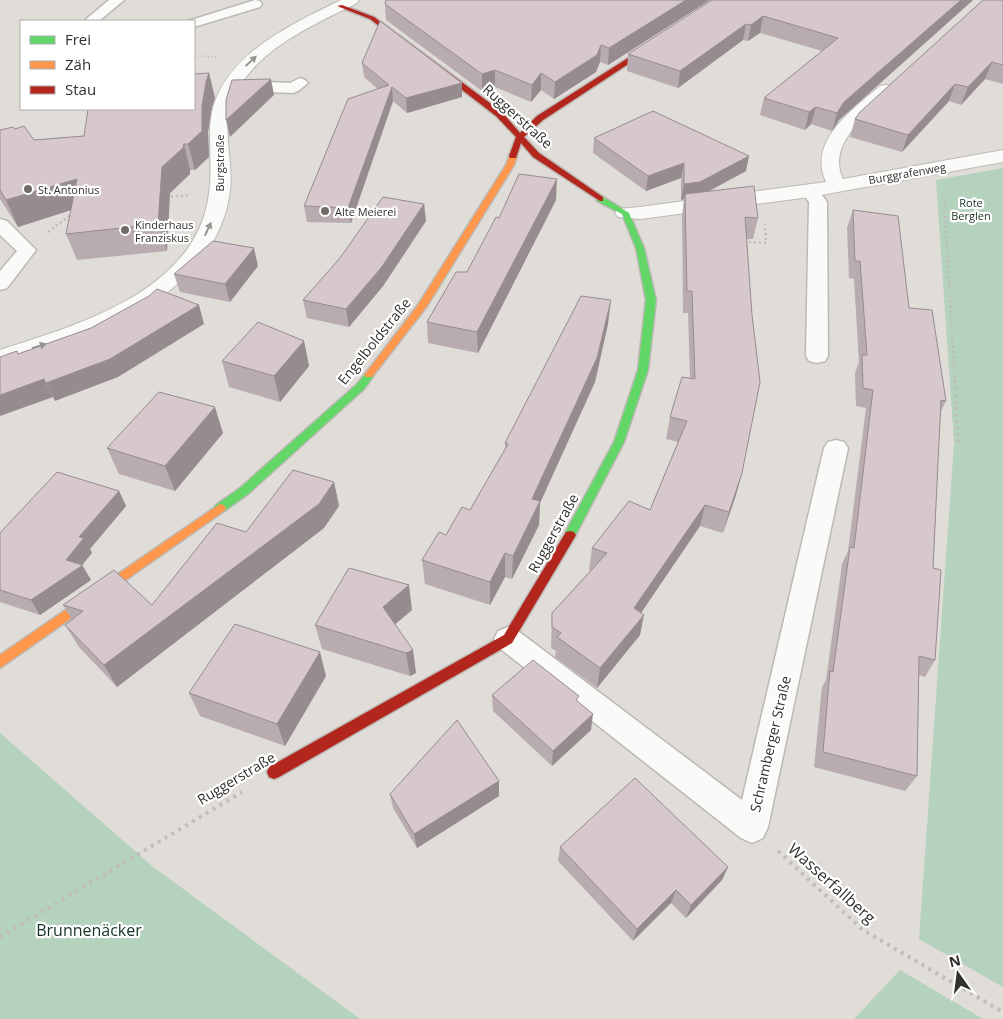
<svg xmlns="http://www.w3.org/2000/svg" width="1003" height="1019" font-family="'Open Sans',sans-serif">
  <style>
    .green { fill: #b5d2be }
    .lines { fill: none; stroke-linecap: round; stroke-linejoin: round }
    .lane-casing { stroke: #bcb9b5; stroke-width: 3 }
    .street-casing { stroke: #bcb9b5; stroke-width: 2 }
    .fast-casing { stroke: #bcb9b5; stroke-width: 3 }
    .slow-casing { stroke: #bcb9b5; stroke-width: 3 }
    .jam-casing { stroke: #bcb9b5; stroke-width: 3 }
    .path-far3 { stroke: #bebdbb; stroke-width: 2; stroke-dasharray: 1 2.5; stroke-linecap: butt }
    .path-far2 { stroke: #bebdbb; stroke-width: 2.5; stroke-dasharray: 2 3; stroke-linecap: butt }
    .path-far1 { stroke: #bebdbb; stroke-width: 3; stroke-dasharray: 2.5 4; stroke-linecap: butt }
    .path { stroke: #bebdbb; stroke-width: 4; stroke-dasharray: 3 5; stroke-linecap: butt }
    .lane { fill: #fafaf9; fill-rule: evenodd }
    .street { fill: #fafaf9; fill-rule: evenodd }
    .fast { fill: #63d668; fill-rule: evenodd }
    .slow { fill: #ff974d; fill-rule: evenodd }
    .jam { fill: #b3261e; fill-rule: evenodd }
    .wall { fill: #b8acb0 }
    .shaded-wall { fill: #968c90 }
    .building { fill: #d6c8cd; stroke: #968c90 }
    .oneway { fill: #969592 }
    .poi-dot { fill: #6f6c68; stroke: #fff; stroke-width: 2 }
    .labels { text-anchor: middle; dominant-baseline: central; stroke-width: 4.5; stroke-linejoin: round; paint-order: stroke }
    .far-street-label { font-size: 11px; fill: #32302c; stroke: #fff }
    .far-poi-label { font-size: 11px; fill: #32302c; stroke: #fff; text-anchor: start }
    .far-park-label { font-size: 11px; fill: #143323; stroke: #fff }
    .street-label { font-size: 14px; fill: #32302c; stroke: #fff }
    .near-street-label { font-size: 16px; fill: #32302c; stroke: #fff }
    .near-park-label { font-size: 16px; fill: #143323; stroke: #fff }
  </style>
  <rect width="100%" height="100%" fill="#e0dcd7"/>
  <g class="green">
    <polygon points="1003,168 1003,987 919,939 954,443 936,180"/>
    <polygon points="0,733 152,866 360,1019 0,1019"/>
    <polygon points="900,970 983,1019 854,1019"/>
  </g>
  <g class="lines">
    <g class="lane-casing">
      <g id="lane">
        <polygon points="109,0 124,0 99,21 84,21"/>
        <polygon points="255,0 260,1 262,4 260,7 194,27 194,21 188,21"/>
        <polygon points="300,78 305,80 308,83 298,91 293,93 239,91 234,89 231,86 234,83 239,81 290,83"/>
        <polygon points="810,186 816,187 827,202 828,356 825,361 817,363 809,361 806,356 809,202 801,191 804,187"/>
        <polygon points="0,219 7,221 36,250 7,288 0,290 0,271 17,251 0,235"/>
        <polygon points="836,440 844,442 848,448 768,827 763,838 752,843 741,838 498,647 494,639 498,631 508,627 518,631 742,800 824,448 828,442"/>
      </g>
    </g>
    <g class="street-casing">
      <g id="street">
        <path d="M341,0H359L357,3C312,26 260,47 235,94C219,123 234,159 230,191C217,296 88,342 0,366V350C68,328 166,300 199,229C214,196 210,167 210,132C210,61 286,27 341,0Z"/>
        <path d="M886,85L892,86L894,90L892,94C868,114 826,143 843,179L1003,150V162L810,197L640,219L618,217L615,213L618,209L640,207L826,182C807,141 852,110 880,86Z"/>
      </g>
    </g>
    <g class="fast-casing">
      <g id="fast">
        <polygon points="597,197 603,197 629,213 644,248 656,300 648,370 624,442 574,538 566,538 564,535 614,442 638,370 646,300 636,248 622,214 597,201"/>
        <polygon points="369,372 374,375 364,389 248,494 224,511 216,511 214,508 216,505 240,488 356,385 366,373"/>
      </g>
    </g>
    <g class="slow-casing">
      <g id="slow">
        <polygon points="510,154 517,156 514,165 427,306 372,377 366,377 364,375 366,373 418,305 506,165"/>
        <polygon points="220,504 224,505 226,508 224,511 0,668 0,655"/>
      </g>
    </g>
    <g class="jam-casing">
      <g id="jam">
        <polygon points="719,0 726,0 543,120 524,137 539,153 603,197 603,201 600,201 533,157 521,143 516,158 510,158 509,156 516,137 496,116 370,19 337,6 342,5 374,17 502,112 520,133 537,116"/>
        <polygon points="570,531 574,532 576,535 512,643 279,777 274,779 269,777 267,772 269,767 504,635 566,532"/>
      </g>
    </g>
    <polyline class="path-far3" points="194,56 216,57"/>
    <g class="path-far2">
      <polyline points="944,196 955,382"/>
      <polyline points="166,197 188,195"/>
      <polyline points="48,232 73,213"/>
      <polyline points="749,242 766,243 765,224"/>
    </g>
    <polyline class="path-far1" points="955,381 958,442"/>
    <g class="path">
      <polyline points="778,851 863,930 1003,1012"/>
      <polyline points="0,937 242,792"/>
    </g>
    <use href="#lane" class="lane"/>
    <use href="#street" class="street"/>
    <use href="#fast" class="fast"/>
    <use href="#slow" class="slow"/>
    <use href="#jam" class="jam"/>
  </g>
  <g class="wall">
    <polygon points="386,0 710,0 608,65 600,62 596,72 554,99 541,90 531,102 495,87 482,91 386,20 385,4"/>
    <polygon points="712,0 973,0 839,120 832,131 811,124 805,130 760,115 764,98 822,51 760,33 748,41 743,40 678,88 627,71 628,54"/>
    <polygon points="1003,0 1003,84 985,79 961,105 949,101 902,152 850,137 855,119"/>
    <polygon points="362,63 462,97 407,113 393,101 351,223 307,222 304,206 378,89 364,77"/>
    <polygon points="209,73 215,98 212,107 208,132 209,157 195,170 190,170 190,174 170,193 167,251 77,260 66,234 71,210 18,227 0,199 0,130 15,129 34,140 84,136"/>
    <polygon points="594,138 746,171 709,191 758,218 753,239 747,239 742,473 736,495 723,533 700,526 641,613 640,635 597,688 555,657 556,651 551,648 552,613 591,570 589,570 592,548 650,510 678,442 666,439 670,417 690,378 688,313 683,313 682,216 684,199 681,200 681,178 646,191 593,153"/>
    <polygon points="556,200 478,353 428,343 427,322 467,272 499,218"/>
    <polygon points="424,204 426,221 383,286 349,327 307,318 303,300"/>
    <polygon points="853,210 909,308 946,401 940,413 933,568 935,660 925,677 919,675 917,776 905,791 814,767 822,687 826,680 842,564 848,551 866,408 856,406 855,373 859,362 854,279 849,278 847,228"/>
    <polygon points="258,266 230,302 180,292 174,274"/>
    <polygon points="608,324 595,382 540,503 539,525 512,579 505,577 490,605 425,584 422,560 470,510 505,449 505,443"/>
    <polygon points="304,341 309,366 280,402 229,387 222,361"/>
    <polygon points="223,433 175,491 119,474 107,448"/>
    <polygon points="334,482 339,506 324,528 117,687 79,647 65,625 72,620 63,605 152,605 246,532"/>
    <polygon points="119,491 126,506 90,549 92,553 82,565 91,580 40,615 0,602 0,533"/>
    <polygon points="412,610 395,624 416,673 410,676 322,649 315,625"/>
    <polygon points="326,676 285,746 200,716 189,693"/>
    <polygon points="492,695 579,702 591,730 552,766 493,711"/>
    <polygon points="499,781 499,796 417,848 393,808 390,794"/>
    <polygon points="560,847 728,867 722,880 686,918 671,903 633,941 558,861"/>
  </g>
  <g class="shaded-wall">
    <polygon points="686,0 710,0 608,65 609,48"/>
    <polygon points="961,0 973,0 839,120 832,131 837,113 844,102"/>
    <polygon points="763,16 760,33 748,41 751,25"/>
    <polygon points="746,24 743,40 678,88 680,71"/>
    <polygon points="601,45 600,62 596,72 554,99 555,82"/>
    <polygon points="992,62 985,79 961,105 968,87"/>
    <polygon points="495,70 495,87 482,91 482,74"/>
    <polygon points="209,73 215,98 212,107 208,132 209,157 195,170 188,144 202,106 206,82"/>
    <polygon points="541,73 541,90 531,102 532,85"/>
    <polygon points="271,79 274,95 230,137 226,120"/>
    <polygon points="462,83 462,97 407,113 406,98"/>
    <polygon points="955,84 949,101 902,152 908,135"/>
    <polygon points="392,87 393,101 351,223 348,208"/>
    <polygon points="816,107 811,124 805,130 809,112"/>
    <polygon points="184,144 190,170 190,174 170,193 167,251 158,224 162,167"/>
    <polygon points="749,156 746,171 698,197 685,194 684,199 681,200 684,184"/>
    <polygon points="684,163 681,178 646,191 648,176"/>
    <polygon points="77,179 87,205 18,227 6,200"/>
    <polygon points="557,179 556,200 478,353 477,332"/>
    <polygon points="424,204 426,221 383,286 349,327 346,309"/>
    <polygon points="254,248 258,266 230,302 225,284"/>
    <polygon points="611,300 608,324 595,382 540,503 539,525 512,579 513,556 532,499"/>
    <polygon points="199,305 204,324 118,377 55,401 46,383"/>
    <polygon points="304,341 309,366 280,402 274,376"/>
    <polygon points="44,379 53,397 0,416 0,395"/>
    <polygon points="215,407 223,433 175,491 165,466"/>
    <polygon points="742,473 736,495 723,533 729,512"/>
    <polygon points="334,482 339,506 324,528 117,687 104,665"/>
    <polygon points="119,491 126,506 90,549 92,553 82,565 91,580 40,615 31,600 66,560 79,537"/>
    <polygon points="705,505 700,526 630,629 634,608"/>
    <polygon points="505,553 505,577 490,605 490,582"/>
    <polygon points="409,585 412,610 387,631 383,607"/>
    <polygon points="644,615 640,635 597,688 600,668"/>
    <polygon points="413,650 416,673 410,676 406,653"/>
    <polygon points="320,652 326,676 285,746 277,724"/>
    <polygon points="593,714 591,730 552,766 553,751"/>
    <polygon points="499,781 499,796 417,848 414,834"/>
    <polygon points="728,867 722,880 686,918 691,905"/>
    <polygon points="676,890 671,903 633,941 637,929"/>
  </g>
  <g class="building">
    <polygon points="386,0 686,0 609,48 601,45 597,55 555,82 541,73 532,85 495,70 482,74 385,4"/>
    <polygon points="712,0 961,0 844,102 837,113 816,107 809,112 764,98 838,38 763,16 751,25 746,24 680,71 628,54"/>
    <polygon points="983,0 1003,0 1003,65 992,62 968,87 955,84 908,135 855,119 860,112"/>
    <polygon points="380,21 462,83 406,98 392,87 348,208 304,206 348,99 389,85 362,63"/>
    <polygon points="209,73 206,82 202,106 202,131 188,144 184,144 183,148 162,167 158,224 66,234 77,179 6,200 0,190 0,130 13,127 15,129 24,126 34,140 84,136 88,109 194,109 194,74"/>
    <polygon points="271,79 226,120 226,100 232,80"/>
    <polygon points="653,111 749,156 700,182 684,184 684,163 648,176 594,138"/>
    <polygon points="519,174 557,179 477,332 427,322 456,272 467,272 496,217 499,218"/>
    <polygon points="754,186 758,218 745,217 752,315 760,382 742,473 729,512 705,505 634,608 644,615 600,668 557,637 561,633 552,627 552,613 607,553 592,548 629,501 650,510 687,421 670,417 682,377 695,379 692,291 687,291 685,194"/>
    <polygon points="383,197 424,204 381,268 346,309 303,300 340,258"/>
    <polygon points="853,210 898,216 909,308 932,310 946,401 941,400 933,568 941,570 935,660 919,656 917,776 823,752 830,671 833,672 850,547 854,548 873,390 863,388 862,355 867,355 860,261 855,261"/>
    <polygon points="213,241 254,248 225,284 174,274"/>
    <polygon points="157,289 199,305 110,359 46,383 44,379 0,395 0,357 17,351 18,354 91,328 149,296"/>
    <polygon points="581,296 611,300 597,358 532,499 540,501 513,556 505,553 490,582 422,560 439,532 446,535 462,507 470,510 508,444 505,443"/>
    <polygon points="258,322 304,341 274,376 222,361"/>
    <polygon points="159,392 215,407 165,466 107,448"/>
    <polygon points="293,470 334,482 319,504 104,665 65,625 83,611 63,605 114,570 152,605 217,523 246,532"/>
    <polygon points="57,472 119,491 79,537 84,538 66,560 83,565 31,600 0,590 0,533"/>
    <polygon points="349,568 409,585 383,607 413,650 406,653 315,625"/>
    <polygon points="235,624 320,652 277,724 189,693"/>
    <polygon points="533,660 579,696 576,700 593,714 553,751 492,695"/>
    <polygon points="457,720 499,781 414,834 390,794"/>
    <polygon points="635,778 728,867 691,905 676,890 637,929 560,847"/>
  </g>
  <defs><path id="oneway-solid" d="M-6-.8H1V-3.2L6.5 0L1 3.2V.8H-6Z" transform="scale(1.25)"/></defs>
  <g class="oneway">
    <use href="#oneway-solid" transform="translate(251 61) rotate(-43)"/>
    <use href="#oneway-solid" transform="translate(208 229) rotate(-65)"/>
    <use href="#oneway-solid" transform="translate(39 346) rotate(-18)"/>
  </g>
  <g class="poi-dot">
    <circle cx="28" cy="189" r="5"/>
    <circle cx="325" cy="211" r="5"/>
    <circle cx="125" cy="230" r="5"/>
  </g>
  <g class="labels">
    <g class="far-street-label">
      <text transform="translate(219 163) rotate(-90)">Burgstraße</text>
      <text transform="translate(907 173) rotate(-10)">Burggrafenweg</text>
    </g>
    <g class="far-poi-label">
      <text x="38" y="189">St. Antonius</text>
      <text x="335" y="211">Alte Meierei</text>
      <text x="135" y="224">Kinderhaus<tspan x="135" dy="13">Franziskus</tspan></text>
    </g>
    <g class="far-park-label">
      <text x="971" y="202">Rote<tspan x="971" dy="13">Berglen</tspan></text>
    </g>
    <g class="street-label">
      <text transform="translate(518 116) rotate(42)">Ruggerstraße</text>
      <text transform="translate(374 341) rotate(-51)">Engelboldstraße</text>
      <text transform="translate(553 533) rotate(-61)">Ruggerstraße</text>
      <text transform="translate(770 744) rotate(-77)">Schramberger Straße</text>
      <text transform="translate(236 778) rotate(-31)">Ruggerstraße</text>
    </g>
    <g class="near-street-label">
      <text transform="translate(832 883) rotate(42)">Wasserfallberg</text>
    </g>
    <g class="near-park-label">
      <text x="89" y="930">Brunnenäcker</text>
    </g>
  </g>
  <rect x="20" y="20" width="175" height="90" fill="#ffffff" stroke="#adacab"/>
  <rect x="30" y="36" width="25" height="8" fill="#63d668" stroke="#adacab"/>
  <text x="65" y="45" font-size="15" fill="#32302c">Frei</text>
  <rect x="30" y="61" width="25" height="8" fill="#ff974d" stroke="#adacab"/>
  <text x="65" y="70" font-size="15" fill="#32302c">Zäh</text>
  <rect x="30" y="86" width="25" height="8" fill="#b3261e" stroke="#adacab"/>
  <text x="65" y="95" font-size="15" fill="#32302c">Stau</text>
  <g transform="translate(958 974) rotate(346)" stroke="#ffffff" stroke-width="4" paint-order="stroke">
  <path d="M0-4L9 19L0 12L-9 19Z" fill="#32302c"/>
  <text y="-8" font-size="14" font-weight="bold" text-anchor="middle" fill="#32302c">N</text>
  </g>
</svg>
